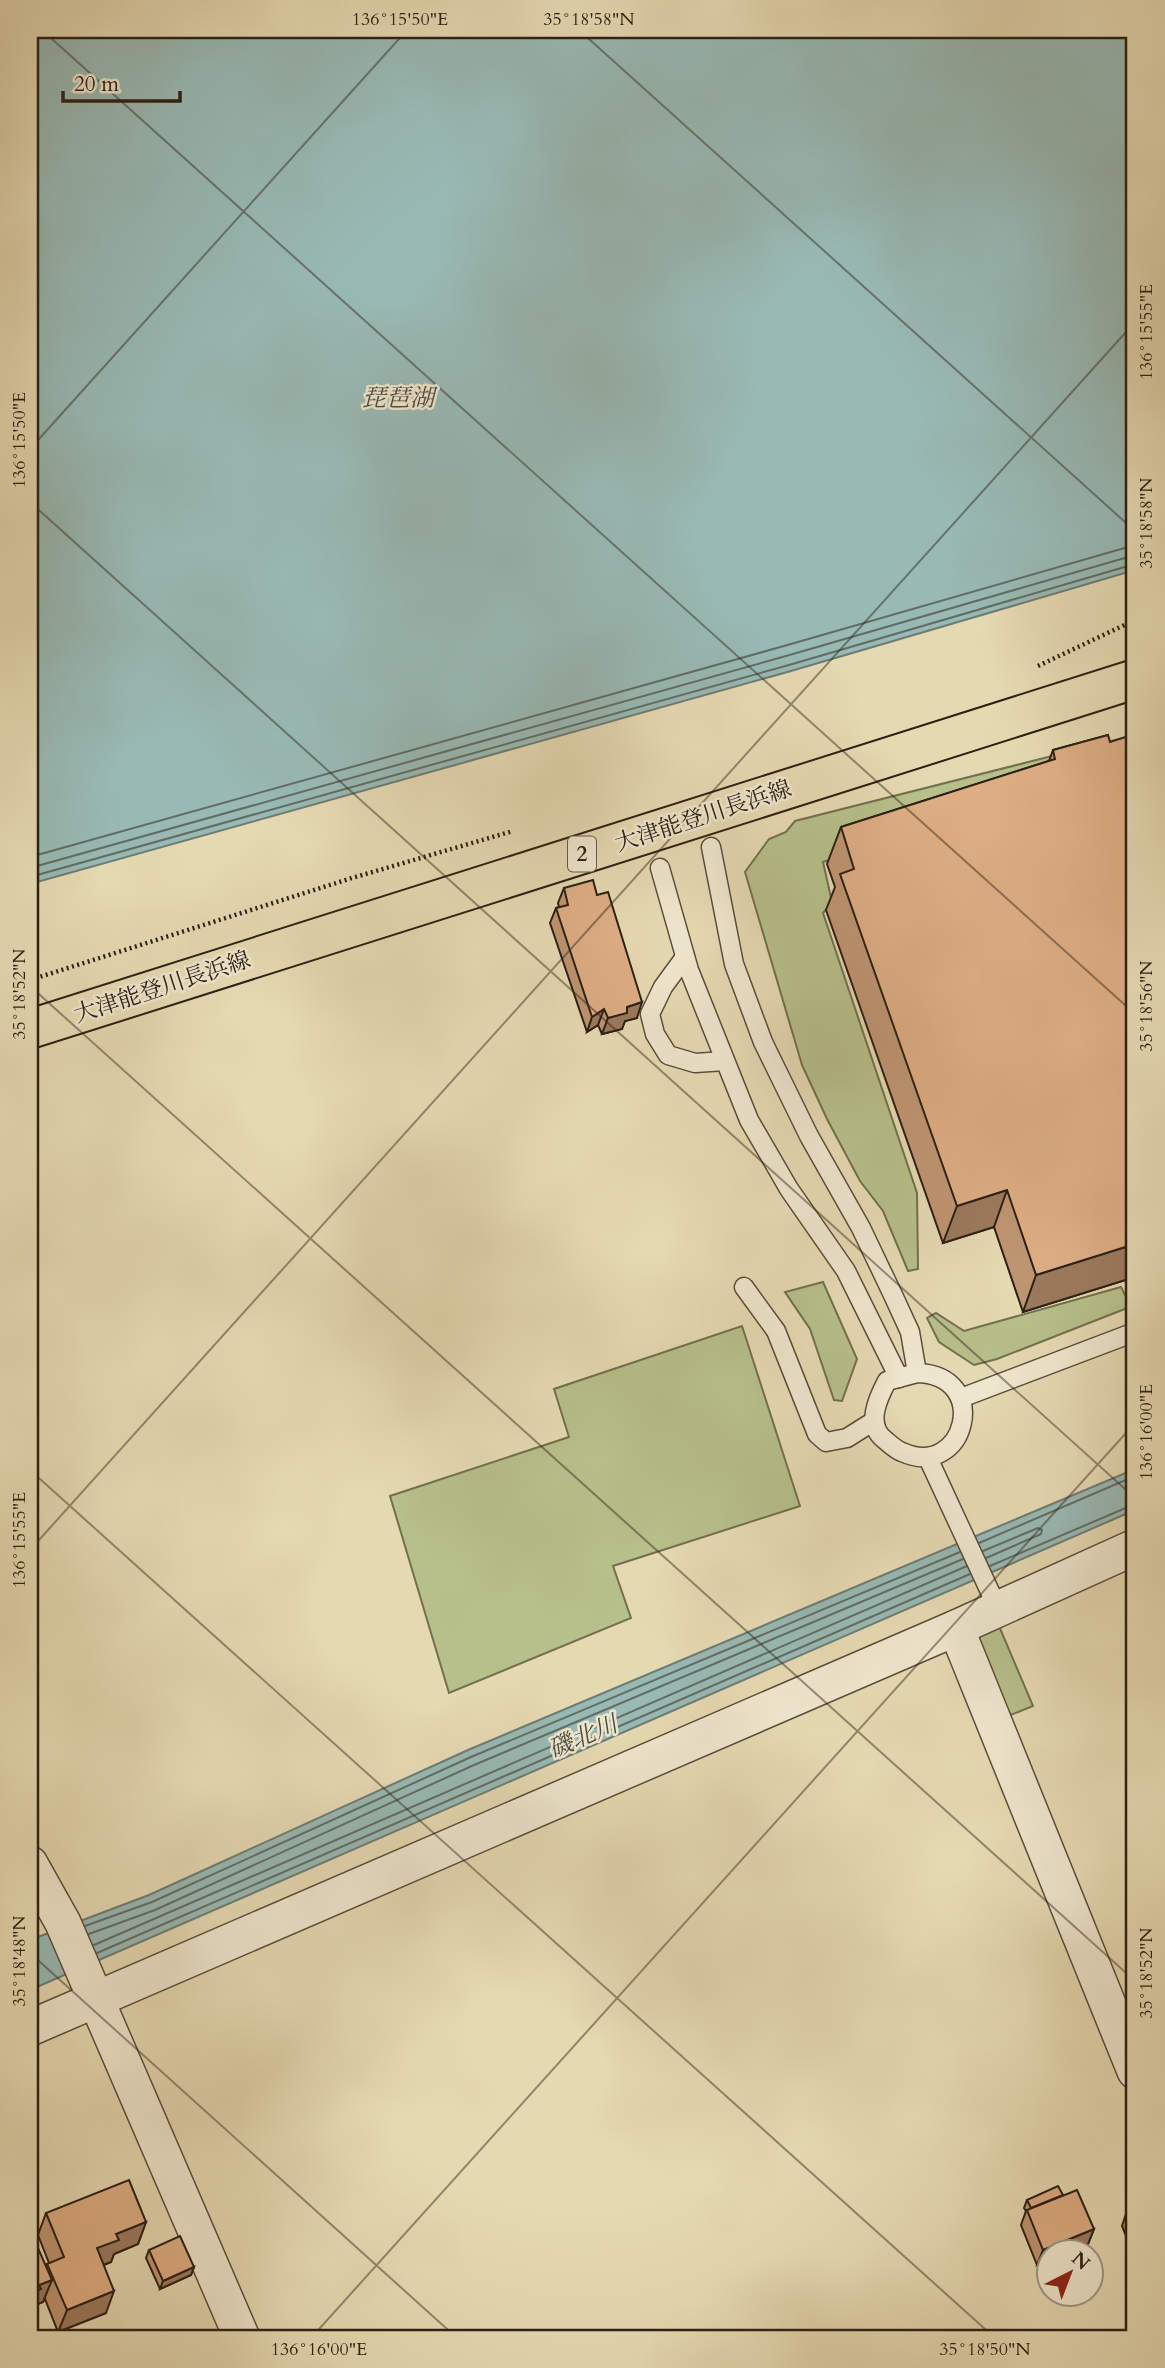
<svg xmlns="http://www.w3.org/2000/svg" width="1165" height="2368" font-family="Cardo,'Noto Serif JP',serif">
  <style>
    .green { fill: #b7bf8a; stroke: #72704e; stroke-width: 2 }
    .water { fill: #98b9b4; stroke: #6d7c74; stroke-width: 2 }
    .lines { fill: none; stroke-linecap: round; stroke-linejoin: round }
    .shore { stroke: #626c64; stroke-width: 2 }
    .service-casing { stroke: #5a4e3b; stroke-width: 21 }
    .minor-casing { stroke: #5a4e3b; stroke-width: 38 }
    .primary-casing { stroke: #2c2013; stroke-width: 42 }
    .path { stroke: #2c2013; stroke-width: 4.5; stroke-dasharray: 2 3.5; stroke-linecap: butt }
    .service { stroke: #eee6cd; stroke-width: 18 }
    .minor { stroke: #eee6cd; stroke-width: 35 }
    .primary { stroke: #e5d9b2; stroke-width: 38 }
    .wall { fill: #be9571; stroke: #2c2013; stroke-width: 2 }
    .shaded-wall { fill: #9b795c; stroke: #2c2013; stroke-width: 2 }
    .building { fill: #ddad83; stroke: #2c2013; stroke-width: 2 }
    .ticks { fill: none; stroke: #2c2013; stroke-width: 2; stroke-opacity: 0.45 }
    .labels { text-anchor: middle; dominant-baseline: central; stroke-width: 5; stroke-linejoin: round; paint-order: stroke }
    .shield { fill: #eee6cd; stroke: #665b4b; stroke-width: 2 }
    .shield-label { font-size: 21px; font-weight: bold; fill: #2c2013 }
    .street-label { font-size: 23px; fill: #2c2013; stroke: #eee6cd }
    .water-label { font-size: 24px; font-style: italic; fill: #4c4e43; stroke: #eee6cd }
    .neatline { fill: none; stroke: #2c2013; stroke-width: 2.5 }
    .ticks-label { font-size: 18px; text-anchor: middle; fill: #2c2013 }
  </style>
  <rect width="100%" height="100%" fill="#e5d9b2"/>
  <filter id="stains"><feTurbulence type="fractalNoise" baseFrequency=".00286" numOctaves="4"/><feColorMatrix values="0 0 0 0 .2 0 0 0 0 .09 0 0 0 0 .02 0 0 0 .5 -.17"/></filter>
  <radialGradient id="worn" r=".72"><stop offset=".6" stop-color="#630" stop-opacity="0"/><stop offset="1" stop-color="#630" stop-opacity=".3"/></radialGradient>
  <g class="green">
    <polygon points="1135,735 1036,792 823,862 832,902 823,913 917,1193 918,1269 908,1271 883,1211 860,1181 827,1119 802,1065 745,872 769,839 786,832 795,821"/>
    <polygon points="823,1282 857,1359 842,1401 834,1400 810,1329 785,1292"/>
    <polygon points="1121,1287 1126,1297 1135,1294 1135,1305 997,1359 974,1365 939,1342 927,1318 936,1313 964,1331"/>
    <polygon points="742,1326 800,1506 613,1566 631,1618 449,1693 390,1496 569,1437 554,1389"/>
    <polygon points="999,1626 1033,1706 1008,1716 974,1637"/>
  </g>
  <g class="water">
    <polygon points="30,30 1135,30 1135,570 791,671 30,884"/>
    <polygon points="1135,1469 1135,1510 30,1990 30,1940 149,1895 468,1750"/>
  </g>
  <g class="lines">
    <g class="shore">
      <polyline points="30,857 784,646 1135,545"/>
      <polyline points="30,868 786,656 1135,555"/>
      <polyline points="30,877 789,665 1135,564"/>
      <polyline points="979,1543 1135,1476"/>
      <polyline points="983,1551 1038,1528 1042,1530 1041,1534 986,1558"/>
      <polyline points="990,1566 1135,1504"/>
      <polyline points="85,1926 152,1902 471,1757 960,1552"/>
      <polyline points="89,1934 155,1910 474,1765 963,1559"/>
      <polyline points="94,1945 967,1566"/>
      <polyline points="97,1953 970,1574"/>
    </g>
    <g class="service-casing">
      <g id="service">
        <path d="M711,847L734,964L763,1042L809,1136L861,1228L893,1295L910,1332L917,1373C993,1375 965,1481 902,1452C896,1450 890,1444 885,1440C865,1425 878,1398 887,1381L917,1373"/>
        <polyline points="660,868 689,970 749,1120 789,1189 846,1271 899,1378"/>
        <polyline points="685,957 663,987 650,1014 655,1034 668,1055 695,1063 725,1061"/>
        <polyline points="744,1287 776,1331 817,1434 826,1442 847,1438 874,1421"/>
        <polyline points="961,1398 1135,1332"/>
        <polyline points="928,1458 998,1609"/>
      </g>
    </g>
    <g class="minor-casing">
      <g id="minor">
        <polyline points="956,1628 1135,2071"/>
        <polyline points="30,1864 63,1923 242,2338"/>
        <polyline points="30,2028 956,1628 1135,1547"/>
      </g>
    </g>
    <g class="primary-casing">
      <polyline id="primary" points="30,1029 1135,679"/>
    </g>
    <g class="path">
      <polyline points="1038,666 1135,620"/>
      <polyline points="30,980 352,878 513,831"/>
    </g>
    <use href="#service" class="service"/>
    <use href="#minor" class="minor"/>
    <use href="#primary" class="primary"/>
  </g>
  <g class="wall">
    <polygon points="1108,735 1135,1277 1023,1312 994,1227 943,1243 826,910 835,887 827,864 841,827 1049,761 1053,750"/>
    <polygon points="564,888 597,895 637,1018 625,1021 622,1029 602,1034 598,1025 587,1032 550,923 556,908 559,907 558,903"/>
    <polygon points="1063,2195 1094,2229 1088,2244 1037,2265 1021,2225 1026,2211 1024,2208 1027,2200"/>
    <polygon points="1135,2208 1135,2258 1122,2226 1127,2211"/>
    <polygon points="46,2213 146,2222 138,2244 114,2254 111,2262 104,2265 106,2313 58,2332 45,2299 43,2302 35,2305 33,2311 46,2267 47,2264 49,2263 38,2235"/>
    <polygon points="149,2250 194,2267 191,2275 160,2289 146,2258"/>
  </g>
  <g class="shaded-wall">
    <polygon points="642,1002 637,1018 625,1021 622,1029 602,1034 608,1018 627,1007"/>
    <polygon points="604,1009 598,1025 587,1032 592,1017"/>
    <polygon points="1007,1190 994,1227 943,1243 957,1206"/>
    <polygon points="1135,1244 1135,1277 1023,1312 1036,1275"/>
    <polygon points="146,2222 138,2244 114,2254 111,2262 89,2270 97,2248 116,2234"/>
    <polygon points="1094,2229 1088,2244 1068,2252 1049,2252 1049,2260 1037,2265 1043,2250"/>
    <polygon points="194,2267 191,2275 160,2289 163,2281"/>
    <polygon points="52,2280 43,2302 35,2305 33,2311 30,2313 30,2294 39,2285"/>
    <polygon points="114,2291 106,2313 58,2332 67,2310"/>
  </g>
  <g class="building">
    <polygon points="1135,734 1135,1244 1036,1275 1007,1190 957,1206 840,874 854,869 841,827 1055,759 1053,750 1108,735 1110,742"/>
    <polygon points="593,880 597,895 608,892 642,1002 627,1007 627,1013 608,1018 604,1009 592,1017 556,908 568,905 564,888"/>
    <polygon points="129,2180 146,2222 116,2234 119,2240 97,2248 114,2291 67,2310 47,2264 64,2257 46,2213"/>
    <polygon points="1058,2186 1063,2195 1031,2208 1027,2200"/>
    <polygon points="1077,2190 1094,2229 1043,2250 1027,2210"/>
    <polygon points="1135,2208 1135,2230 1127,2211"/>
    <polygon points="30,2230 52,2280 39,2285 41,2289 30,2294"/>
    <polygon points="180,2236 194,2267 163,2281 149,2250"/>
  </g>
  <path class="ticks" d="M42,30L1135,1014M579,30L1135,531M1116,30L1135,47M30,449L407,30M30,502L1135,1498M30,986L1135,1981M30,1470L995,2338M30,1550L1135,322M30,1953L457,2338M311,2338L1135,1423"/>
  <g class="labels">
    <rect class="shield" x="568" y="836.5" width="28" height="35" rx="5"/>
    <g class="shield-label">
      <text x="582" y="854">2</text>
    </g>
    <g class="street-label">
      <text transform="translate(703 816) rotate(-18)">大津能登川長浜線</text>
      <text transform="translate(162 987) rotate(-18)">大津能登川長浜線</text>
    </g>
    <g class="water-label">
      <text x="398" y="398">琵琶湖</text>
      <text transform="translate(583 1737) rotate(-23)">磯北川</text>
    </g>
  </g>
  <rect width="1165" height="2368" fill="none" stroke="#e5d9b2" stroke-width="77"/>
  <g transform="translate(1070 2273) rotate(42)"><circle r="33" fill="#eee6cd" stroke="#a09783" stroke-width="2"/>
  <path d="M0-5L12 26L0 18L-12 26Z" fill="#8f2418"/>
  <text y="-10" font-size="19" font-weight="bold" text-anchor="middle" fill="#2c2013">N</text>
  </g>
  <path d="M63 91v10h117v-10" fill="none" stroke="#2c2013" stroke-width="3.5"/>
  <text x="74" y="91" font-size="21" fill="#2c2013" stroke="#eee6cd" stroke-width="5" paint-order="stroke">20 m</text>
  <rect x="38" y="38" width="1088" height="2292" class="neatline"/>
  <g class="ticks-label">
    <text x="400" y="25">136°15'50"E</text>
    <text x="589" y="25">35°18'58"N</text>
    <text transform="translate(1146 332) rotate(-90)" y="6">136°15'55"E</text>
    <text transform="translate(19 440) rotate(-90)" y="6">136°15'50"E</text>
    <text transform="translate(1146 523) rotate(-90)" y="6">35°18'58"N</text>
    <text transform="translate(19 994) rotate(-90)" y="6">35°18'52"N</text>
    <text transform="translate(1146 1006) rotate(-90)" y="6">35°18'56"N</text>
    <text transform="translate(1146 1432) rotate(-90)" y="6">136°16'00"E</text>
    <text transform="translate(19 1540) rotate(-90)" y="6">136°15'55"E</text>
    <text transform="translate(19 1961) rotate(-90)" y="6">35°18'48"N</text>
    <text transform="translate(1146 1973) rotate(-90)" y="6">35°18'52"N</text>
    <text x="319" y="2355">136°16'00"E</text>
    <text x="985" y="2355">35°18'50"N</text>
  </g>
  <rect width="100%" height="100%" filter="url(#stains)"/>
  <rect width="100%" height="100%" fill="url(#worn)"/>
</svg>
